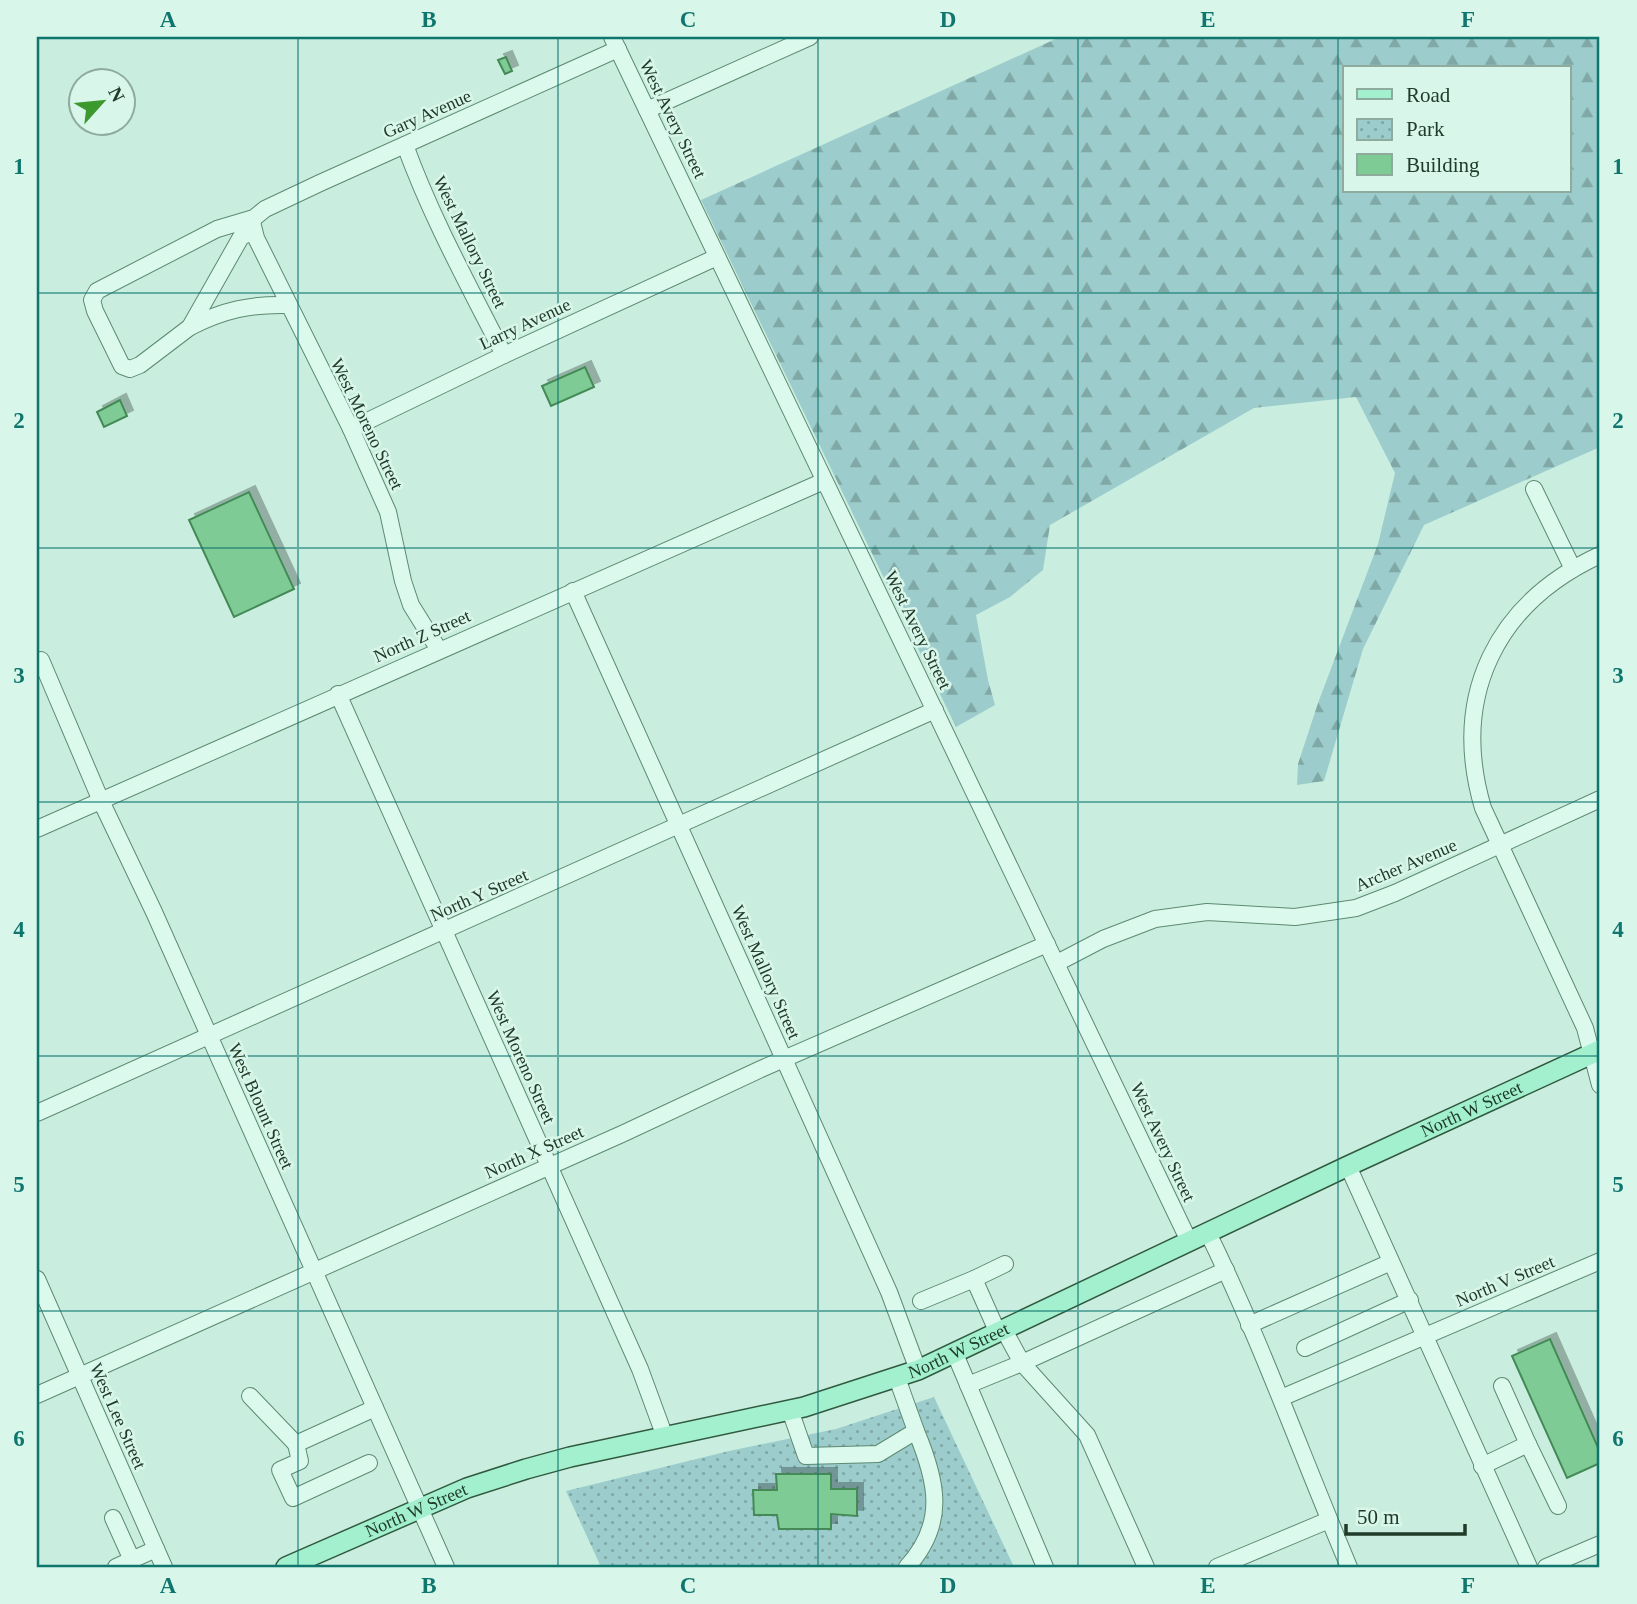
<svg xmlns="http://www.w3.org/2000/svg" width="1637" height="1604" font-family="Georgia,serif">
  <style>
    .forest { fill: url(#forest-firs); fill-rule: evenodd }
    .park { fill: url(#park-dots) }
    .building { fill: #7fcb96; stroke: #448957; stroke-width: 2; filter: url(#shadow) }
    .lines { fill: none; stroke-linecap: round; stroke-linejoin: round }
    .minor-casing { stroke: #5d8a70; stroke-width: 18 }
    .major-casing { stroke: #31593f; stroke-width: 22 }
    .minor { stroke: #dcf9ed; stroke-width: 16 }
    .major { stroke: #a2f0ce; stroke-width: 19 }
    .grid { fill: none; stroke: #0f766e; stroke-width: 2; stroke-opacity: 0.55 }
    .labels { text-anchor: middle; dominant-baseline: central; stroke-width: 5; stroke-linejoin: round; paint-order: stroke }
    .street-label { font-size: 18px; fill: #213b2a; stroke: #d8f6ea }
    .neatline { fill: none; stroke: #0f766e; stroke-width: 2.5 }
    .grid-label { font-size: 23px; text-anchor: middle; font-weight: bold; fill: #0f766e }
  </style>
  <defs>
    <pattern id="forest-firs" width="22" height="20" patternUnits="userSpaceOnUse" patternTransform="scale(1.75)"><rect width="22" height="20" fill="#9ccdcc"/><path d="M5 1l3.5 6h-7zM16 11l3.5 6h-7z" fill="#7fa8a6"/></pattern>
    <pattern id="park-dots" width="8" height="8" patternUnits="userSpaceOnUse" patternTransform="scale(1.75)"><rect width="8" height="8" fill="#9ccdcc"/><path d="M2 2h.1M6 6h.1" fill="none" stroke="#7fa8a6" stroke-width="1.8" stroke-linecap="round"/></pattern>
    <filter id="shadow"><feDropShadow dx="6" dy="-6" stdDeviation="0" flood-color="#0004"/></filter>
  </defs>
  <rect width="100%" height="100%" fill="#c9eedf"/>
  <path class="forest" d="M1060,37H1600V447L1424,525L1363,649L1324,781L1297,785L1298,764L1318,703L1378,544L1395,473L1356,397L1254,408L1050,525L1043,570L1010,597L976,615L988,680L995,705L956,727L701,200ZM1345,68H1569V191H1345Z"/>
  <polygon class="park" points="934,1397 1014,1567 601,1567 566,1491 729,1451 836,1429"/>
  <g class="building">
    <polygon points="506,57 512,71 505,74 498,60"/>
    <polygon points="585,367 594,387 551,406 542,386"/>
    <polygon points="120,400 127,416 104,427 97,412"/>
    <polygon points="249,492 294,589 234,617 189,520"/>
    <polygon points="1550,1339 1600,1452 1600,1463 1567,1478 1512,1356"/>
    <polygon points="776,1474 831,1474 831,1489 857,1489 857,1516 831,1514 831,1529 779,1529 777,1515 754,1515 753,1490 777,1490"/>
  </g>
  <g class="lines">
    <g class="minor-casing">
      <g id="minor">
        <polyline points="612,37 1189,1241"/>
        <polyline points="647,110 810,37"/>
        <path d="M405,145C431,217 469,286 504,355"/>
        <polyline points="252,222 256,238 351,429 388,512 403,581 411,605 439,650"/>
        <polyline points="253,231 241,237 190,327 140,365 130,369 122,366 95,311 92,300 97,291 217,229 254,218 265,209 320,183 618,49"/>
        <path d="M190,327C224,310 250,304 288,305"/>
        <polyline points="351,429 504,355 717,257"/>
        <polyline points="1534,489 1573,569"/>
        <path d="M1600,555C1496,603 1450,696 1483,808L1585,1028L1600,1085"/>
        <polyline points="573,591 889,1292 918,1370"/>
        <polyline points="41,660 101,801 154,912 446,1567"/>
        <polyline points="338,694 640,1369 665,1437"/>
        <polyline points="37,829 824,481"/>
        <polyline points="1057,963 1103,939 1155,919 1207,912 1295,917 1356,908 1395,893 1600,799"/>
        <polyline points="37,1113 935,710"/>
        <polyline points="1348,1166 1529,1567"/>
        <path d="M1208,1233C1261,1341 1302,1456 1349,1567"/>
        <polyline points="37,1279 164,1567"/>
        <polyline points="921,1301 974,1279"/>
        <polyline points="1249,1325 1391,1262"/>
        <polyline points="1004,1330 1022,1363 1226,1270"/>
        <polyline points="998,1333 974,1279 1005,1264"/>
        <polyline points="1305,1348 1410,1300"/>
        <polyline points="955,1354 1045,1567"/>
        <polyline points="968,1385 1022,1363 1087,1435 1146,1567"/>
        <polyline points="1502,1386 1528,1444"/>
        <polyline points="37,1395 622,1134 761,1069 1047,944"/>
        <polyline points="250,1396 296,1444 375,1408"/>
        <polyline points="1281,1398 1600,1261"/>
        <polyline points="790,1410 806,1456 878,1454 916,1431 897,1378"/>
        <polyline points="296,1444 300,1461 280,1470 293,1498 369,1463"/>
        <polyline points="1482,1466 1528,1444 1558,1506"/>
        <polyline points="113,1518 132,1560"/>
        <polyline points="116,1567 156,1549"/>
        <path d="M907,1567C947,1523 937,1481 916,1431"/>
        <polyline points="1217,1567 1329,1520"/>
        <polyline points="1546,1567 1600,1544"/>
      </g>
    </g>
    <g class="major-casing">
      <g id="major">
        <path id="s1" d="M286,1567L467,1488L526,1469L570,1457L804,1407L918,1370L1348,1166L1600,1050"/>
      </g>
    </g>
    <use href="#minor" class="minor"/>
    <use href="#major" class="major"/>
  </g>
  <path class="grid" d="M298,37V1567M558,37V1567M818,37V1567M1078,37V1567M1338,37V1567M37,293H1600M37,548H1600M37,802H1600M37,1056H1600M37,1311H1600"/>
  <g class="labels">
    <g class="street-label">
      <text transform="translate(427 114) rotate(-24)">Gary Avenue</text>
      <text transform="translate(673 119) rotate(64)">West Avery Street</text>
      <text transform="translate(470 242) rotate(64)">West Mallory Street</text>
      <text transform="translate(525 324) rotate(-25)">Larry Avenue</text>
      <text transform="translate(367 424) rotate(64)">West Moreno Street</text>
      <text transform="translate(918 630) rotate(64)">West Avery Street</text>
      <text transform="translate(422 636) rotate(-24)">North Z Street</text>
      <text transform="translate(1406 865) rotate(-23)">Archer Avenue</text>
      <text transform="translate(479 895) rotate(-24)">North Y Street</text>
      <text transform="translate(766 972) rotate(66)">West Mallory Street</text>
      <text transform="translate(521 1057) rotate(66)">West Moreno Street</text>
      <text transform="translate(261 1106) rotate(66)">West Blount Street</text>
      <text stroke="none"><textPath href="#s1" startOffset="1276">North W Street</textPath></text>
      <text transform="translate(1163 1142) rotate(65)">West Avery Street</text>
      <text transform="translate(534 1152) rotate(-24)">North X Street</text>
      <text transform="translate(1505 1281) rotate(-23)">North V Street</text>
      <text stroke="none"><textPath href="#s1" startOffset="709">North W Street</textPath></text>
      <text transform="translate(118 1416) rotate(66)">West Lee Street</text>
      <text stroke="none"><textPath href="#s1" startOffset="142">North W Street</textPath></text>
    </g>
  </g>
  <rect width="1637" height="1604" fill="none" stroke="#d8f6ea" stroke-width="77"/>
  <rect x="1343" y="66" width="228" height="126" fill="#d8f6ea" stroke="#8fab9d" stroke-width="2"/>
  <rect x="1357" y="89" width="35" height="10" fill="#a2f0ce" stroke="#8fab9d" stroke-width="2"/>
  <text x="1406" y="102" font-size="21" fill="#213b2a">Road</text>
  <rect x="1357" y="119" width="35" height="21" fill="url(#park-dots)" stroke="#8fab9d" stroke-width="2"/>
  <text x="1406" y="136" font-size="21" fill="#213b2a">Park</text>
  <rect x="1357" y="154" width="35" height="21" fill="#7fcb96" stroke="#8fab9d" stroke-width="2"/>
  <text x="1406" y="172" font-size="21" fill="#213b2a">Building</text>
  <g transform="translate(102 102) rotate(63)"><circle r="33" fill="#d8f6ea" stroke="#8fab9d" stroke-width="2"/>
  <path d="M0-5L12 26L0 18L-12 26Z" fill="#3c992e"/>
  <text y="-10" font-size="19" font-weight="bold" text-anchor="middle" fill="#213b2a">N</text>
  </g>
  <path d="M1346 1524v10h119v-10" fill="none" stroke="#213b2a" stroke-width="3.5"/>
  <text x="1357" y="1524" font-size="21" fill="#213b2a" stroke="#d8f6ea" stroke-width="5" paint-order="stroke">50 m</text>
  <rect x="38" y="38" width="1560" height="1528" class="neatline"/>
  <g class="grid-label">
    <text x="168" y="27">A</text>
    <text x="429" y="27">B</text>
    <text x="688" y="27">C</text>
    <text x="948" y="27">D</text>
    <text x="1208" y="27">E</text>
    <text x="1468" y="27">F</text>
    <text x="19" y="174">1</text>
    <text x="1618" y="174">1</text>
    <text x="19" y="428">2</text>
    <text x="1618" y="428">2</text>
    <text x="19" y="683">3</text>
    <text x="1618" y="683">3</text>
    <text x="19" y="937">4</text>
    <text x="1618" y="937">4</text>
    <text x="19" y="1192">5</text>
    <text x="1618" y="1192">5</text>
    <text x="19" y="1446">6</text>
    <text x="1618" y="1446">6</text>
    <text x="168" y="1593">A</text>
    <text x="429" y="1593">B</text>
    <text x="688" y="1593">C</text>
    <text x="948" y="1593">D</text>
    <text x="1208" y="1593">E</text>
    <text x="1468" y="1593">F</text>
  </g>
</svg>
